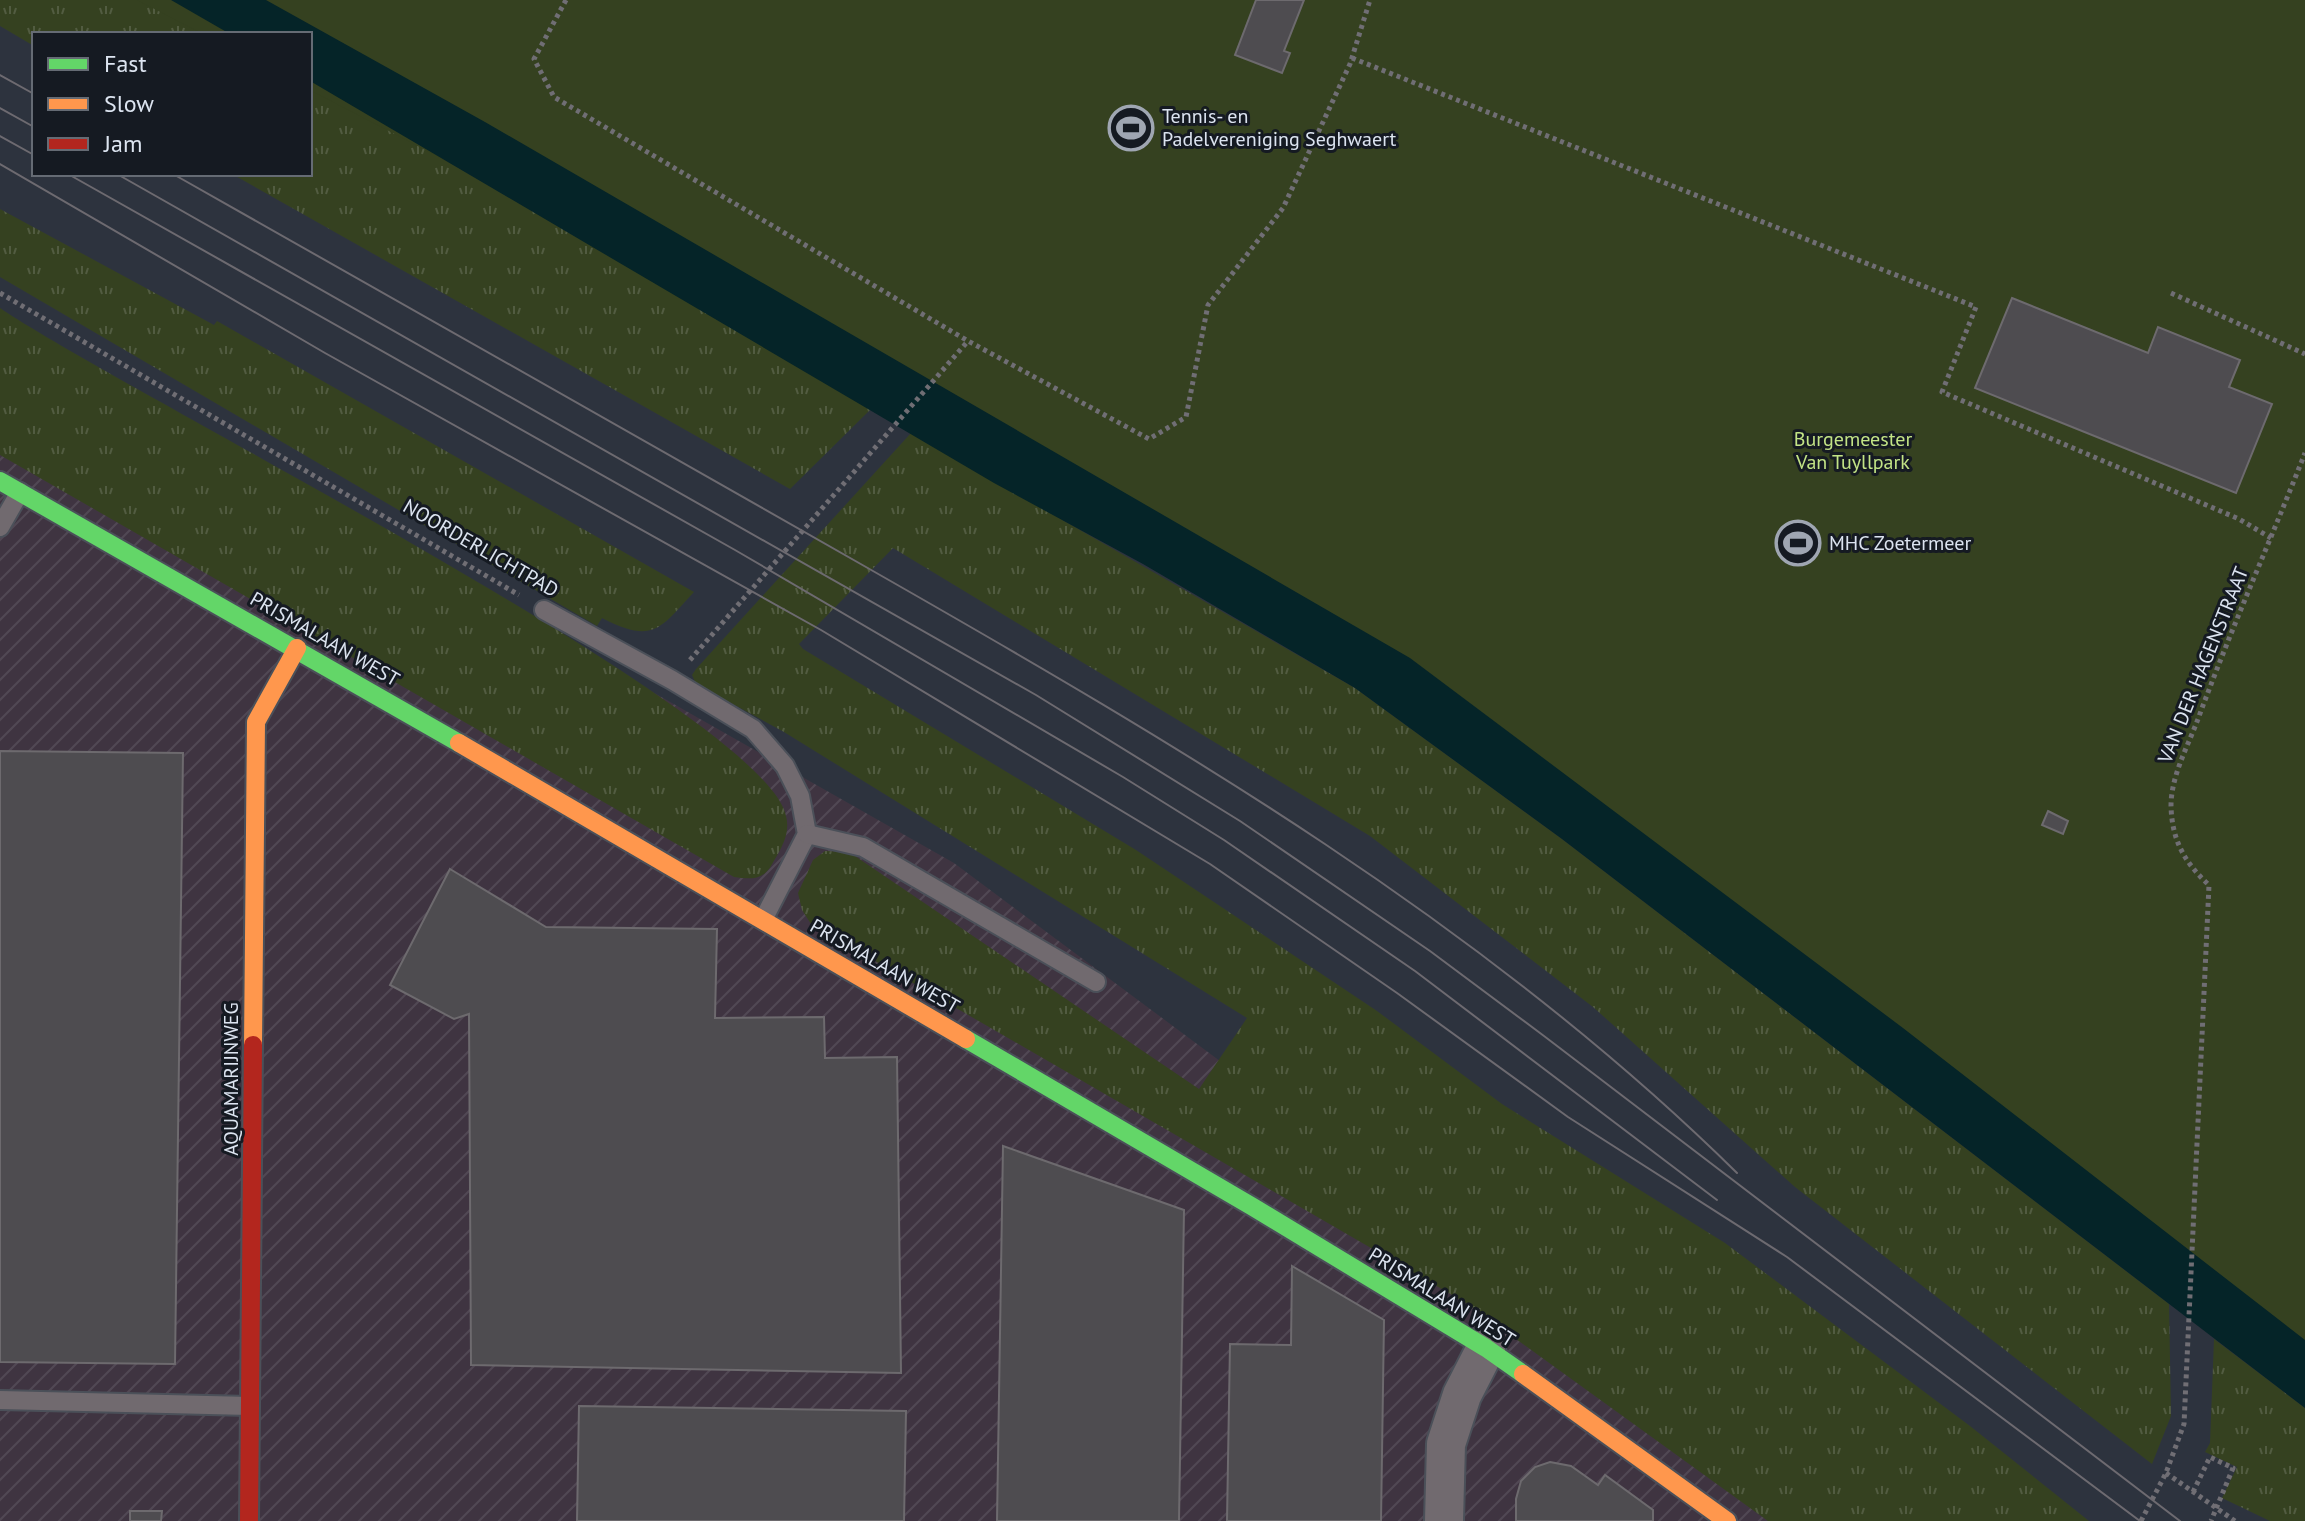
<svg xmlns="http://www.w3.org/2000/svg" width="2305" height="1521" font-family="'PT Sans',sans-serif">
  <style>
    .industrial { fill: url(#industrial-furrows) }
    .grass { fill: url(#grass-tufts) }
    .park { fill: #354120 }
    .water { fill: #052428 }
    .building { fill: #4e4c50; stroke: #6d6a6e; stroke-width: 2 }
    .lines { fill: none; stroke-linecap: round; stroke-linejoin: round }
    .lane-casing { stroke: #4b5059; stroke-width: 22 }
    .street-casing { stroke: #4b5059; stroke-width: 42 }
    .fast-casing { stroke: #4b5059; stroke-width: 22 }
    .slow-casing { stroke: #4b5059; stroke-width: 22 }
    .jam-casing { stroke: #4b5059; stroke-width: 22 }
    .path { stroke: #706e74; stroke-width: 5; stroke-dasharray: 4 4; stroke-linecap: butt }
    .lane { stroke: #716a6f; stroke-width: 18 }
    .street { stroke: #716a6f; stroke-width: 38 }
    .fast { stroke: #63d668; stroke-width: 18 }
    .slow { stroke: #ff974d; stroke-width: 18 }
    .jam { stroke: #b3261e; stroke-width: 18 }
    .tram { stroke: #6d6a70; stroke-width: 2 }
    .labels { text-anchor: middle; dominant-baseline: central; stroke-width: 6; stroke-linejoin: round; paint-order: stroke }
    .poi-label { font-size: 20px; fill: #dce4f0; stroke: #151a22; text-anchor: start }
    .park-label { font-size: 20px; fill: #c3e486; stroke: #151a22 }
    .street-label { font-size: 20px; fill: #dce4f0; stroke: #151a22 }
  </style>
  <defs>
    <pattern id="industrial-furrows" width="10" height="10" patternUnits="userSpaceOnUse" patternTransform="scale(2)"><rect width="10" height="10" fill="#3f3441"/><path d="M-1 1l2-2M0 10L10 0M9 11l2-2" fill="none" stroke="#514854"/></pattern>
    <pattern id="grass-tufts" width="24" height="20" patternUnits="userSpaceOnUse" patternTransform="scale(2)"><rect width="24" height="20" fill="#354120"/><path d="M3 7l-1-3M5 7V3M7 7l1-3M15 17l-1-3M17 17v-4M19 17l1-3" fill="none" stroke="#525c41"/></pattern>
  </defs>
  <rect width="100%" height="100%" fill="#2d333e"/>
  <polygon class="industrial" points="0,322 954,863 1753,1458 1828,1521 0,1521"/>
  <g class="grass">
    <polygon points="0,0 171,0 230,34 34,34 34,46 0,26"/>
    <polygon points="310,81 871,409 790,489 232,174 310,174"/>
    <path d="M0,209L214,325L217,321L694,592C659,630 653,644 602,618L597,626L0,277Z"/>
    <path d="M0,308C120,390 765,713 786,816C791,835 780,850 771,866C762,881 749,879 734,877L0,455Z"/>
    <polygon points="911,433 1355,688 1562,839 2169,1304 2171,1416 2152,1464 1795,1187 1593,1007 1370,836 893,548 799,644 803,649 1136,850 1377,1011 1502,1104 1725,1243 1970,1426 2089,1521 1768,1521 1466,1303 811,924 802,910 798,893 813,860 825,851 849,852 1199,1089 1247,1018 784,732 696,684 692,675 696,669"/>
    <polygon points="2214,1339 2305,1408 2305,1521 2270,1521 2222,1498 2237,1467 2205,1452 2210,1443"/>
  </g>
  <polygon class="park" points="137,0 2305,0 2305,1360 1218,562 310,90 310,34 203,34"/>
  <polygon class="water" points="171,0 266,0 485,122 1410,658 1903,1028 2305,1340 2305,1408 1562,839 1355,688 1143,564 994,483 310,81 310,34 230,34"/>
  <g class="building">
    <polygon points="1256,0 1304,0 1284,51 1290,53 1282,73 1235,55"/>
    <polygon points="2012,298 2148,353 2158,327 2240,360 2229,387 2272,404 2236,493 1975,388"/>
    <polygon points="0,751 183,753 175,1364 0,1362"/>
    <polygon points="2048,811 2068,821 2063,834 2042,825"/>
    <polygon points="450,869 546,927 717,929 715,1018 824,1017 825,1058 897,1057 901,1373 471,1365 469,1014 454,1019 390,985"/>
    <polygon points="1003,1146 1184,1210 1179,1521 997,1521"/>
    <polygon points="1292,1266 1384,1320 1381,1521 1227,1521 1230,1344 1291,1345"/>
    <polygon points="579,1406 906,1411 904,1521 577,1521"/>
    <polygon points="1550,1462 1571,1466 1598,1485 1605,1475 1653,1510 1653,1521 1516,1521 1516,1499 1521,1481 1535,1467"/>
    <polygon points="130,1511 162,1511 161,1521 130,1521"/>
  </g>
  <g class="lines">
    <g class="lane-casing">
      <g id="lane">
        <polyline points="0,527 20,492"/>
        <polyline points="544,610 672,680 753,729 785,766 800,796 807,834 763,920"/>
        <polyline points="807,834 863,847 1096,982"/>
        <polyline points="0,1400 250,1406"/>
      </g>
    </g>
    <g class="street-casing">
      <polyline id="street" points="1444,1521 1446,1444 1462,1395 1486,1348"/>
    </g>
    <g class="fast-casing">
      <g id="fast">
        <polyline points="0,481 459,743"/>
        <polyline points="966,1039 1253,1207 1486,1348 1523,1374"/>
      </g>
    </g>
    <g class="slow-casing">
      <g id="slow">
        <polyline points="459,743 966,1039"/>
        <polyline points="253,1045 256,722 297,648"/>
        <polyline points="1523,1374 1727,1521"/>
      </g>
    </g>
    <g class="jam-casing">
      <polyline id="jam" points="249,1521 253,1045"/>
    </g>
    <g class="path">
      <polyline points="566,0 534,59 554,97 968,341 1149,439 1186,417 1208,305 1283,208 1350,64 1370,0"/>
      <polyline points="1352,58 1976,307 1942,392 2239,519 2271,538"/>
      <polyline points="0,293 519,595"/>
      <polyline points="2171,293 2305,354"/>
      <polyline points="690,660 968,341"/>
      <polyline points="2166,1473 2235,1521"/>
      <polyline points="2193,1492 2210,1457 2233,1468 2211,1521"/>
      <path d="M2141,1521L2166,1473L2184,1424L2209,885C2184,862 2172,840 2171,806C2171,776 2188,746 2198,719C2231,629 2270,542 2305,453"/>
    </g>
    <use href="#lane" class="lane"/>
    <use href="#street" class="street"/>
    <use href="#fast" class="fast"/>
    <use href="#slow" class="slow"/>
    <use href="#jam" class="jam"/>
    <g class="tram">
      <polyline points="0,75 34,94"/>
      <polyline points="0,108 34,127"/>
      <polyline points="0,136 34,155"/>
      <polyline points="0,164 325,353 821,630 1210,864 1397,993 1568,1117 1787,1257 2140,1521"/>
      <polyline points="68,174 735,550 1123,777 1224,840 1415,971 1717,1200"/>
      <polyline points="117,174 1036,695 1240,821 1430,951 1544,1036 2180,1521"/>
      <path d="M173,174C406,306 640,438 873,571C1178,745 1486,925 1737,1173"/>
    </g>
  </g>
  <defs>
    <g id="stadium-ring" transform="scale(2.3)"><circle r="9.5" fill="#151a22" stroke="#9fa6b2" stroke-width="1.5"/><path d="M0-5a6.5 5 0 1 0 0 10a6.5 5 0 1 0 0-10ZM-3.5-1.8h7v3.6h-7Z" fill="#9fa6b2"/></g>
  </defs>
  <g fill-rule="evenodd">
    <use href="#stadium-ring" x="1131" y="128"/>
    <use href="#stadium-ring" x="1798" y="543"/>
  </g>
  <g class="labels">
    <g class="poi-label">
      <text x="1162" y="116">Tennis- en<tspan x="1162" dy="23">Padelvereniging Seghwaert</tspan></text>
      <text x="1829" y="543">MHC Zoetermeer</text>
    </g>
    <g class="park-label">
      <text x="1853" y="439">Burgemeester<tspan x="1853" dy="23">Van Tuyllpark</tspan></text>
    </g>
    <g class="street-label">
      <text transform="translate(481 548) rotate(30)">NOORDERLICHTPAD</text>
      <text transform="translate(325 639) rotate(30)">PRISMALAAN WEST</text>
      <text transform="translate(2203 665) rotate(-68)">VAN DER HAGENSTRAAT</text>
      <text transform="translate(885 966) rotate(30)">PRISMALAAN WEST</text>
      <text transform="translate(231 1079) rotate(-90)">AQUAMARIJNWEG</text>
      <text transform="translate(1442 1297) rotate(32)">PRISMALAAN WEST</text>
    </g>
  </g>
  <rect x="32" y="32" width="280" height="144" fill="#151a22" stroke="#656b74" stroke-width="2"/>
  <rect x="48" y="58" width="40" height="12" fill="#63d668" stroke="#656b74" stroke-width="2"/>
  <text x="104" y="72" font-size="24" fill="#dce4f0">Fast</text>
  <rect x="48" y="98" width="40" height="12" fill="#ff974d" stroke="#656b74" stroke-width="2"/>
  <text x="104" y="112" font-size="24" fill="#dce4f0">Slow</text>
  <rect x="48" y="138" width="40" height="12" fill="#b3261e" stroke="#656b74" stroke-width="2"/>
  <text x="104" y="152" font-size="24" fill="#dce4f0">Jam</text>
</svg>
